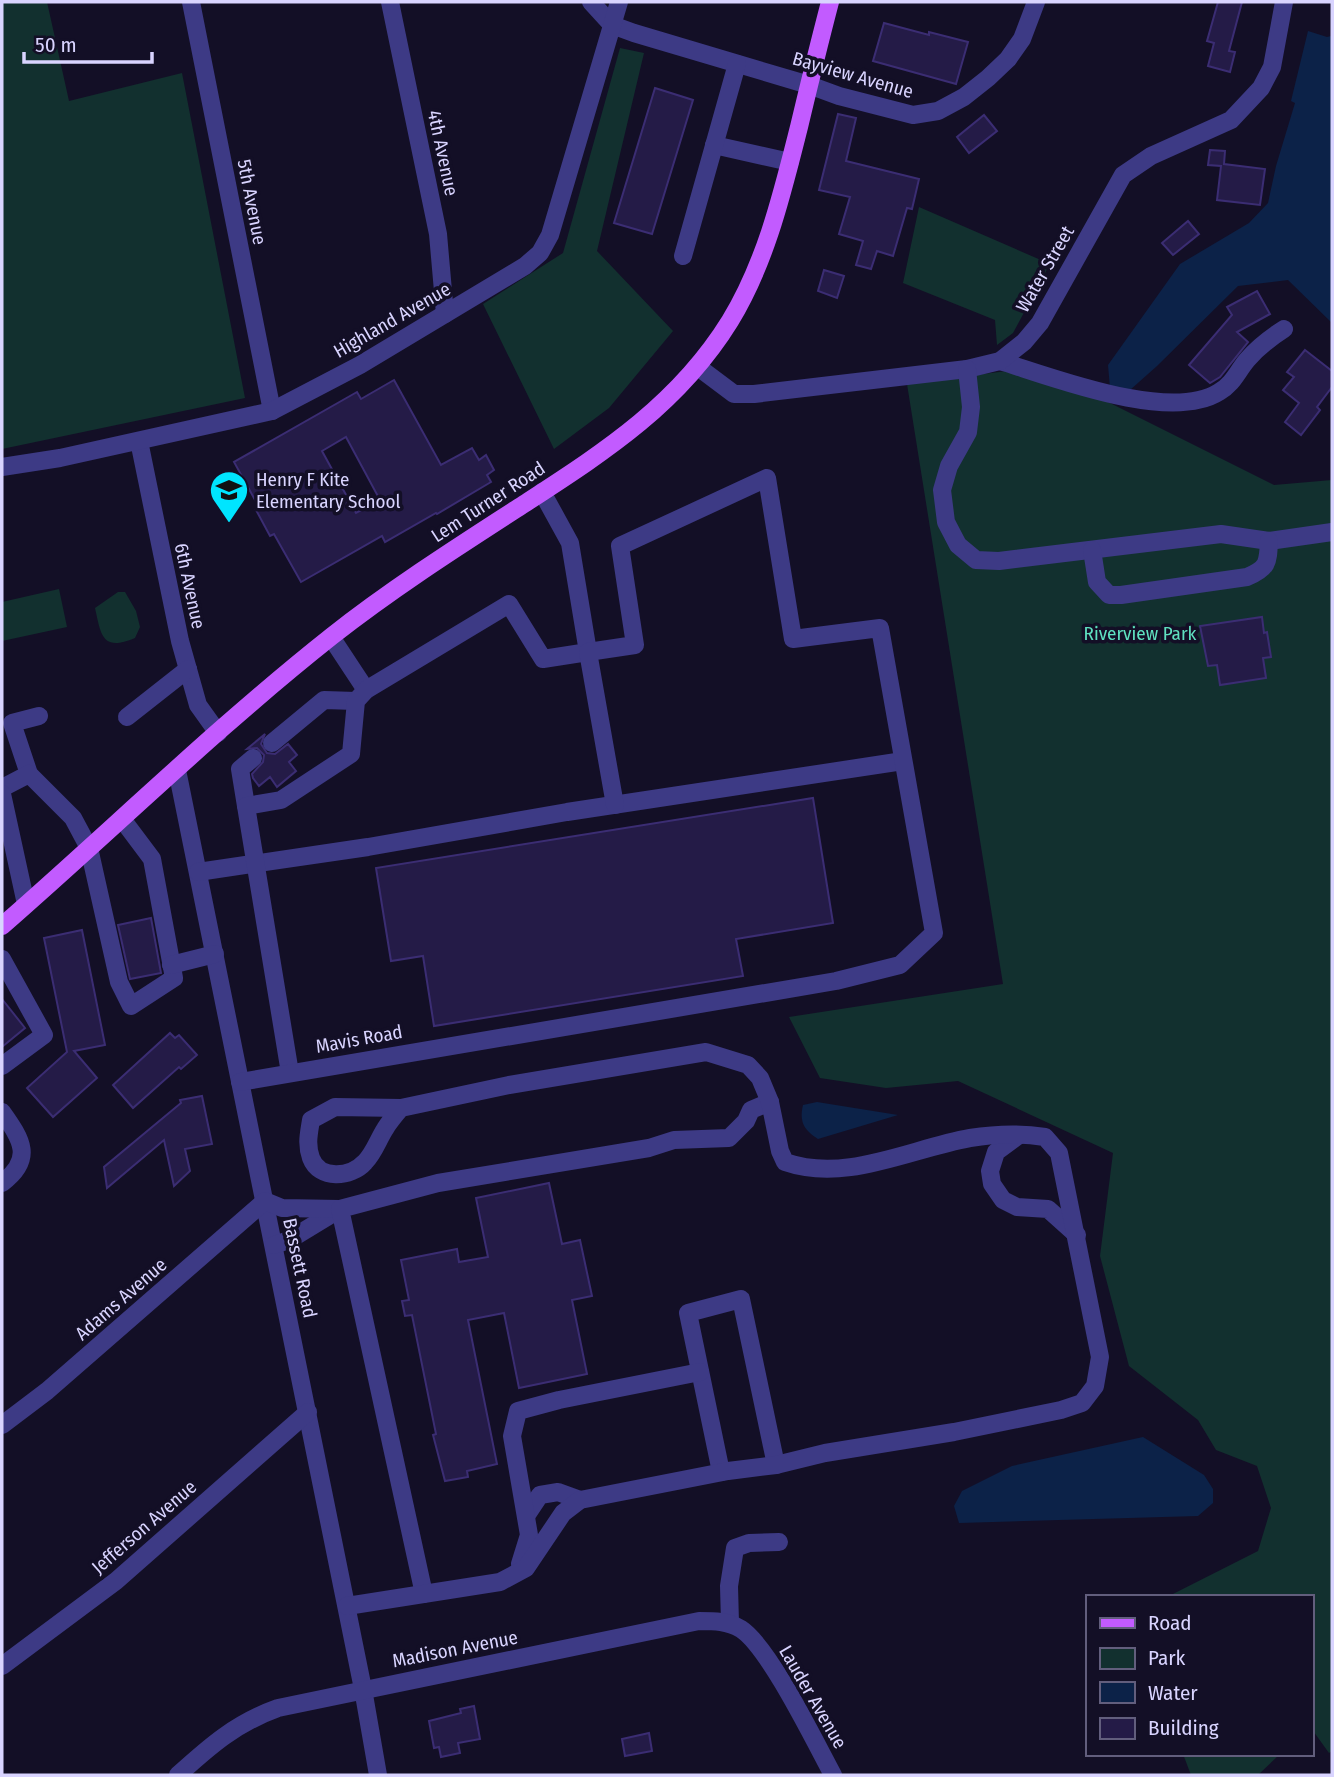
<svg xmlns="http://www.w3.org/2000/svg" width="1334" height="1777" font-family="'Fira Sans Condensed',sans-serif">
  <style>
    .green { fill: #12302f }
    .water { fill: #0c2248 }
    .building { fill: #241b47; stroke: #3b2d73; stroke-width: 2; fill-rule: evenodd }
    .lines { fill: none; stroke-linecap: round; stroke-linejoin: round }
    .minor { stroke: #3d3a85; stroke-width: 18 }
    .major { stroke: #c25bff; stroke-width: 18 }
    .labels { text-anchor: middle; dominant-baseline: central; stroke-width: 7; stroke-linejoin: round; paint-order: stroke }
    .street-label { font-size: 19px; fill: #d9d4ff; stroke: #130f26 }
    .poi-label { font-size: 19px; fill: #d9d4ff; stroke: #130f26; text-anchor: start }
    .park-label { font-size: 19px; fill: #5fe0c0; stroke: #130f26 }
  </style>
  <rect width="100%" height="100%" fill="#130f26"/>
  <g class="green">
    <polygon points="2,2 47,2 69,101 182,73 245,398 2,449"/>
    <polygon points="620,48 644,53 597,251 673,331 609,408 554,449 483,304 563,253"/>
    <polygon points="919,207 1050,264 1013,333 997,345 995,320 903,283"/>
    <polygon points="1038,367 1274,485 1332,480 1332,1751 1329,1753 1311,1728 1311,1597 1167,1597 1258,1551 1271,1508 1257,1466 1216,1450 1198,1420 1129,1366 1100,1256 1113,1153 958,1081 886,1088 820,1078 789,1017 1003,984 907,384"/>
    <polygon points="59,589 67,627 2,641 2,602"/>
    <path d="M118,592H125L136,611L140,627L135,638C102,652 101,635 95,608Z"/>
    <polygon points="1183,1754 1280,1754 1258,1775 1191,1775"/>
  </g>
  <g class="water">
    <polygon points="1308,31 1327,37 1331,36 1332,32 1332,323 1288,280 1238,286 1157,366 1130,390 1110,388 1108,365 1180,264 1249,223 1268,203 1276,166 1295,103 1291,101"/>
    <path d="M817,1102L898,1115L818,1139C804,1130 799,1122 803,1105Z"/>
    <polygon points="1143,1437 1204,1475 1213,1489 1213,1503 1198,1516 959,1523 954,1506 962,1491 1012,1466"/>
  </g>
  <g class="building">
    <polygon points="1218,2 1242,2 1229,51 1235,52 1230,72 1208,66 1214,43 1207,41"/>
    <polygon points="884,23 929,35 929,32 968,42 956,84 873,61"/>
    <polygon points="655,88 693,100 652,234 614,223"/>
    <polygon points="838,114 856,118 846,161 919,179 912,209 907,208 893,256 877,251 871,269 856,265 863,241 839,234 850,197 819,190"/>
    <polygon points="984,115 997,131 969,153 957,137"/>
    <polygon points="1210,150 1225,151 1224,164 1265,169 1260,205 1217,200 1221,166 1208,165"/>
    <polygon points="1188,221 1199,234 1173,255 1162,243"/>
    <polygon points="824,270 844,276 837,298 818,291"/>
    <polygon points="1257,291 1270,314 1237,332 1248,342 1220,377 1210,383 1189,365 1232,315 1227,307"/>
    <polygon points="1305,350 1332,371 1332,387 1317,407 1320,410 1301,435 1285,422 1299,403 1283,390 1294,377 1287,372"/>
    <path d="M394,380L441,465L472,448L479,460L486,455L494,470L487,475L491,482L437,514L436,513L385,542L382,536L301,582L274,534L270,536L256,510L260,509L234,462L357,392L361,399ZM346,437L380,500L356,513L322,451Z"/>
    <polygon points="1262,617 1264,633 1267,632 1271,657 1263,658 1266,678 1220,685 1217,665 1208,666 1200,626"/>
    <polygon points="265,734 261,744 267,753 275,754 288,744 297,755 289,762 296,771 277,787 270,777 259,786 253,778 252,774 263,762 264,755 257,748 247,749"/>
    <polygon points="813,798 833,923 736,939 743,976 434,1026 423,956 391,961 376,868"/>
    <polygon points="151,918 161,973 130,979 118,925"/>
    <polygon points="82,930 105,1045 74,1051 97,1078 53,1117 27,1088 67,1052 44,938"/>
    <polygon points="2,999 25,1028 2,1047"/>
    <polygon points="170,1033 175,1038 179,1035 197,1055 181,1069 179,1067 133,1108 113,1085"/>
    <polygon points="202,1096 212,1144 185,1149 190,1171 174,1186 164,1140 107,1188 104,1167 181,1103 180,1100"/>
    <polygon points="549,1183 562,1244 580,1240 592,1296 572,1300 587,1374 519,1388 504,1313 468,1320 497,1464 467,1471 468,1477 445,1481 433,1435 436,1434 412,1315 405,1316 402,1301 409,1300 401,1260 457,1249 459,1262 488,1257 476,1198"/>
    <polygon points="474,1706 480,1739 458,1743 460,1753 441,1757 439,1747 434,1748 429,1721 461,1713 460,1709"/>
    <polygon points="649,1733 652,1751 625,1756 622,1739"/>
  </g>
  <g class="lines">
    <g class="minor">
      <polyline points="191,2 272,411"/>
      <polyline points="390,2 438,234 445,314"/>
      <polyline points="591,2 612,25 634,33 809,85 839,96 913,115 938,111 964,97 988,78 1008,59 1022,39 1036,2"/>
      <polyline points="714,145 790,162"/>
      <polyline points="683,256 737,64"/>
      <path d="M1000,361C1052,377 1170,423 1219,392C1233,384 1237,372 1247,360C1258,347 1270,338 1284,329"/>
      <polyline points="698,367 734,394 754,394 967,369 1000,361 1024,342 1040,323 1123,175 1151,156 1231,120 1261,88 1272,67 1284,2"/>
      <polyline points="967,369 971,407 968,432 949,466 942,490 946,522 958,545 976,560 999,561 1221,534 1269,541 1332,532"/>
      <polyline points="139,441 180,641 198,705 218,733"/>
      <polyline points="2,467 60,458 272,411 360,365 525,266 540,253 550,235 619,2"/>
      <path d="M1092,550L1097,582L1109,595H1121L1247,577C1268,568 1268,563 1269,541"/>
      <polyline points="331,637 366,690"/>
      <polyline points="127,717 188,669"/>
      <polyline points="272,743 324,700 356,701"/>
      <polyline points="177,770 363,1689 378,1775"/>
      <polyline points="29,774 12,723 39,716"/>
      <polyline points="2,788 29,774 73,818 89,848 119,982 131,1006 174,978 152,859 122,819"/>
      <polyline points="2,794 26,904"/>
      <polyline points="246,806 240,769 253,758"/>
      <polyline points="198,872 368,847 567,812 903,761"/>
      <polyline points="2,959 44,1035 2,1066"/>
      <polyline points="171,965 215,954"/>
      <polyline points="290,1073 246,806 281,800 351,754 356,701 366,690 509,604 543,659 588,652 570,543 542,492"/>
      <polyline points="240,1082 836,981 900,965 934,933 880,628 793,639 767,478 620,546 635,645 588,652 615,805"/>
      <path d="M2,1112C22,1140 34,1159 2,1183"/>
      <polyline points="1019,1135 996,1152 990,1171 992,1184 1003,1200 1017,1207 1048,1209 1077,1235"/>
      <polyline points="274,1245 289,1240 340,1209"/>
      <polyline points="2,1425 47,1391 265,1201 282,1208 340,1209"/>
      <polyline points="721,1472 688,1313 741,1299 776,1465"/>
      <polyline points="526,1516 540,1495 558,1492 580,1500"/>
      <polyline points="520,1564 529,1535 512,1436 518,1411 559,1400 700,1372"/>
      <polyline points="424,1594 340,1209 438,1183 649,1148 674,1140 729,1138 746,1121 751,1110 770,1102"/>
      <path d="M347,1606L500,1582L526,1568L563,1513L580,1500L728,1471L776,1465L825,1453L954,1432L1061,1410L1082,1403L1095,1386L1100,1357L1059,1153L1045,1137C1020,1133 995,1134 970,1138C909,1149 846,1183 785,1162L780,1151L770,1102L760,1078L748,1065L706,1052L509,1085L401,1108L335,1107L311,1120C309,1133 306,1144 311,1158C319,1180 351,1178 365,1162C374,1153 378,1140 385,1129C389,1122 395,1115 401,1108"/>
      <polyline points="730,1623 729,1586 735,1548 749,1543 779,1542"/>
      <polyline points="2,1666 116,1581 308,1412"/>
      <path d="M178,1775C210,1746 236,1723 278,1708L699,1621C714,1621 728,1621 741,1629C769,1647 815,1742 833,1775"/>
    </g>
    <path class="major" d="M2,926C112,830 217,727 332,636C393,588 459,546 524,504C604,452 678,405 730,321C766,262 782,194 799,127C809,85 819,44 830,2"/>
  </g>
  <defs>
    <g id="school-pin" transform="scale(2.0125)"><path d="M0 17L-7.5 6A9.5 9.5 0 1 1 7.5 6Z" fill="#00e5ff" stroke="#130f26"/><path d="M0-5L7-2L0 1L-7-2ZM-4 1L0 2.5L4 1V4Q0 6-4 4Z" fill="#111"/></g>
  </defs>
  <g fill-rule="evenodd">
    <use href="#school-pin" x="229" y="490"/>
  </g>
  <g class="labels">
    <g class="street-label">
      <text transform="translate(853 75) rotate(16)">Bayview Avenue</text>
      <text transform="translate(443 153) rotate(78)">4th Avenue</text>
      <text transform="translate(252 202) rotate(79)">5th Avenue</text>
      <text transform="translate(1045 269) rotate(-60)">Water Street</text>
      <text transform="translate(392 320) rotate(-30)">Highland Avenue</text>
      <text transform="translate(488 502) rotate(-33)">Lem Turner Road</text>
      <text transform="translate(190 586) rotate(78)">6th Avenue</text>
      <text transform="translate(359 1039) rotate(-10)">Mavis Road</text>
      <text transform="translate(300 1268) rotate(78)">Bassett Road</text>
      <text transform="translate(121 1299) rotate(-41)">Adams Avenue</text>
      <text transform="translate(144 1527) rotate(-41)">Jefferson Avenue</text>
      <text transform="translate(455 1649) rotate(-11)">Madison Avenue</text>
      <text transform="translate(813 1697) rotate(60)">Lauder Avenue</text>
    </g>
    <g class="poi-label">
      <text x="256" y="479">Henry F Kite<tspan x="256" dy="22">Elementary School</tspan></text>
    </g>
    <g class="park-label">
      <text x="1140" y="633">Riverview Park</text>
    </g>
  </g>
  <rect width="1334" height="1777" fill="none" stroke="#d9d4ff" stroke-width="7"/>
  <rect x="1086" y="1595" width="228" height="161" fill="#130f26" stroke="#625e7d" stroke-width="2"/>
  <rect x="1100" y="1618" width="35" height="10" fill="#c25bff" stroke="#625e7d" stroke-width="2"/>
  <text x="1148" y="1630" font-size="21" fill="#d9d4ff">Road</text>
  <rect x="1100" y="1648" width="35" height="21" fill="#12302f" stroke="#625e7d" stroke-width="2"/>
  <text x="1148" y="1665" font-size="21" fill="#d9d4ff">Park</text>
  <rect x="1100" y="1682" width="35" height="21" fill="#0c2248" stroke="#625e7d" stroke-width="2"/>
  <text x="1148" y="1700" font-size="21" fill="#d9d4ff">Water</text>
  <rect x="1100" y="1718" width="35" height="21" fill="#241b47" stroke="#625e7d" stroke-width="2"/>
  <text x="1148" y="1735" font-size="21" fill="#d9d4ff">Building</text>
  <path d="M24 52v10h128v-10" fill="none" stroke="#d9d4ff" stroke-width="3.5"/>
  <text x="35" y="52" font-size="21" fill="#d9d4ff" stroke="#130f26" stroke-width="5" paint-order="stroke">50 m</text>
</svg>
